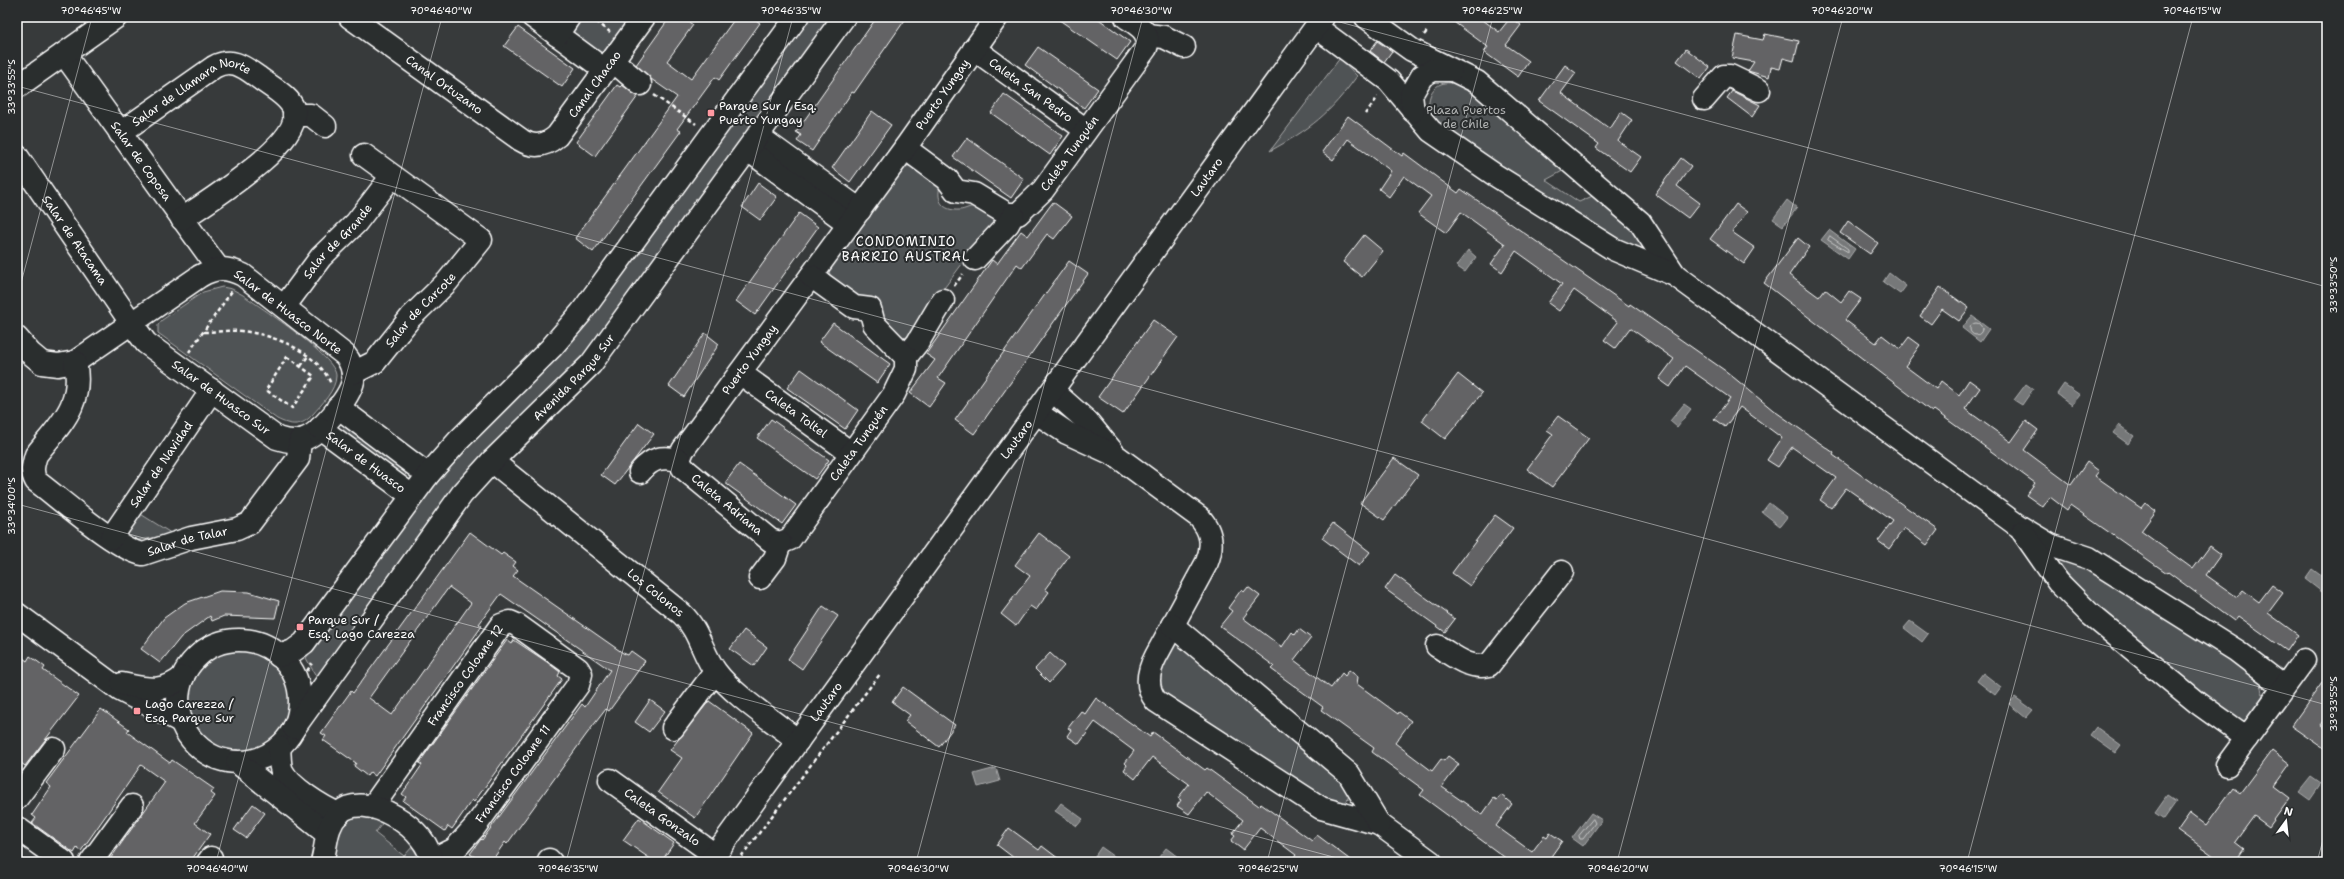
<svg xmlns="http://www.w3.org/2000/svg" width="2344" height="879" font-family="'Shantell Sans',sans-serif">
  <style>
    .green { fill: #505354; stroke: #a8a9aa }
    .water { fill: #767879; stroke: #adaeaf }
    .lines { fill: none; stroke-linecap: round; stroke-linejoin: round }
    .shore { stroke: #c8c9c9; stroke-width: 1 }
    .building { fill: #636465; stroke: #fff; fill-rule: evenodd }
    .minor-casing { stroke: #fff; stroke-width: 25 }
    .path { stroke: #fff; stroke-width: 2.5; stroke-dasharray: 4 3; stroke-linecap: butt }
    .minor { stroke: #2a2d2e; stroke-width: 22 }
    .ticks { fill: none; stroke: #fff; stroke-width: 1; stroke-opacity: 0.45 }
    .poi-dot { fill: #ff9aa2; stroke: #2a2d2e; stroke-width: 1.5 }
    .labels { text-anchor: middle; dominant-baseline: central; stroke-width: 4; stroke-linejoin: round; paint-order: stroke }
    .street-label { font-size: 12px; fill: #fff; stroke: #2a2d2e }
    .poi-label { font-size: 12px; fill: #fff; stroke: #2a2d2e; text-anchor: start }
    .park-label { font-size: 12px; fill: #b0b2b2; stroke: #2a2d2e }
    .neighbourhood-label { font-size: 13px; letter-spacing: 1px; fill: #fff; stroke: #2a2d2e }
    .neatline { fill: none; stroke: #fff; stroke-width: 1.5 }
    .ticks-label { font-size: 10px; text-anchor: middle; fill: #fff }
  </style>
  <rect width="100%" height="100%" fill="#373a3b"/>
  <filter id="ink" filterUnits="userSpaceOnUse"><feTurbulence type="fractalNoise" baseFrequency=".025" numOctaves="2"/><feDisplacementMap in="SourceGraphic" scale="8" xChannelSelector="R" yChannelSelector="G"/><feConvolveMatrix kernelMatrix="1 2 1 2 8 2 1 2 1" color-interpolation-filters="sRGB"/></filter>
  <g filter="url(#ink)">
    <g class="green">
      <polygon points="576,17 632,17 601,58 565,32"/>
      <polygon points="808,17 833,17 646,277 567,378 317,678 306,658 416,507 486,427 560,356 607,296"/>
      <path d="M1340,58L1357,76C1330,114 1310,129 1270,151Z"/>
      <path d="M1454,83L1470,88L1568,168L1546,180L1579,202L1597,194L1640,230L1647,246L1643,251L1606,238L1430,117C1427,106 1428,89 1441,84C1445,82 1450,83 1454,83Z"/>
      <path d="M905,166H913L940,186C936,201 943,211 959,210C966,210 970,205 977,207C985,209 994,219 1000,224L968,256L933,303L911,340L895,333L831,278L828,268Z"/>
      <path d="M222,287L232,289L243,295C260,307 337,357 336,376C336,390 321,405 313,414C302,427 291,426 277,419L158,333V325L162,320L203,292Z"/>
      <polygon points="347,424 409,470 402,479 340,433"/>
      <polygon points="139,513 174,535 131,541 125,537"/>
      <path d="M2060,557L2071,558L2255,674C2271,695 2260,707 2243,723L2234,720L2135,639L2087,596L2057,562Z"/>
      <polygon points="1175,643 1182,643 1345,780 1350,791 1347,801 1339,806 1162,699 1155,675"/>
      <circle cx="239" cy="701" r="51"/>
      <path d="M365,814L384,821L375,833L404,856L414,845L419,852L420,862H332C338,837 336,820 365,814Z"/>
    </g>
    <g class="water">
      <polygon points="1787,200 1797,208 1783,226 1773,219"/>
      <polygon points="1829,230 1855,249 1848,259 1821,240"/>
      <polygon points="1468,250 1476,257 1465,272 1456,266"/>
      <polygon points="1889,273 1906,286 1900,294 1883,282"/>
      <polygon points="1972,316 1989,329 1980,342 1962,328"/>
      <polygon points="2026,384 2033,389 2022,405 2014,400"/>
      <polygon points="2064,384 2080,395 2072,405 2057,394"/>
      <polygon points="1684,404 1691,409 1677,427 1670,421"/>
      <polygon points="2119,425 2134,436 2128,444 2113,433"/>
      <polygon points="1769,503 1787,517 1780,526 1762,512"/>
      <polygon points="2312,569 2327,580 2327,586 2322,592 2305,579"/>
      <polygon points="1910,621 1928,634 1922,642 1904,628"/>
      <polygon points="1983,673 2001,687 1995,695 1977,681"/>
      <polygon points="2015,697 2033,710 2026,718 2009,704"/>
      <polygon points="2096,727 2121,745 2115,753 2090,735"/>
      <polygon points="996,768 1000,781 978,787 974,774"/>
      <polygon points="2311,777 2321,784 2310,800 2299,792"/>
      <polygon points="2167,796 2176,802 2164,819 2155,813"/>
      <polygon points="1061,803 1083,819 1077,826 1055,811"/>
      <polygon points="1591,813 1602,820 1583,846 1572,838"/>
      <polygon points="1101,847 1118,859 1116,862 1103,862 1095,856"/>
      <polygon points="1166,848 1182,860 1181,862 1166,862 1159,857"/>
    </g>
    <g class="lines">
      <g class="shore">
        <polygon points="1830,236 1848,249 1848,252 1828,240"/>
        <circle cx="1976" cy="329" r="6"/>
        <polygon points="1593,819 1595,823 1583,839 1580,839 1579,836"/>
      </g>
    </g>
    <g class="building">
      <polygon points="670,17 682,17 693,25 667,61 691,79 736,17 752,17 760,23 719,80 715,77 677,129 681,131 593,252 575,238 677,97 651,79 636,65"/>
      <polygon points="877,17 907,17 854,93 852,92 812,151 797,141 801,135 796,132"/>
      <polygon points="1055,17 1096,17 1130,42 1117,60"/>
      <polygon points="1447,17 1479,17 1499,32 1511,17 1521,25 1506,45 1529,61 1518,77 1484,52 1488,47"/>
      <polygon points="518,27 575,68 562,87 504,46"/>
      <polygon points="1765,34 1799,41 1794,61 1783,58 1780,69 1771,67 1769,77 1748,71 1754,62 1732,58 1737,35 1763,40"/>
      <polygon points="1377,41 1392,51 1384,62 1370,51"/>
      <polygon points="1038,47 1098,89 1084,108 1025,65"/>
      <polygon points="1686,49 1710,67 1701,79 1677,61"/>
      <polygon points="1565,65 1576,73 1561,93 1610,129 1621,112 1632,120 1618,141 1641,157 1630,172 1596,148 1599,144 1539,101"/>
      <polygon points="617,85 620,87 622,85 638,96 595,156 576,142"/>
      <polygon points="1732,91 1760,105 1752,117 1727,98"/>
      <polygon points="1004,94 1063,136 1050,155 991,113"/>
      <polygon points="872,111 891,125 850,182 832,168"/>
      <polygon points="1348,116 1402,156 1404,153 1458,193 1461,189 1629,306 1630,304 1727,372 1773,410 1834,453 1833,455 1938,530 1927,545 1904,528 1889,549 1878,541 1893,521 1846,488 1831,508 1820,500 1836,478 1792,447 1778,467 1767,460 1782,438 1740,407 1725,427 1714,419 1730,398 1685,366 1670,387 1659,379 1674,359 1630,328 1615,348 1604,340 1618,322 1574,290 1559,311 1548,303 1562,284 1516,251 1502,272 1491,264 1505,244 1461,212 1446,233 1418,213 1431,196 1404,176 1389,197 1379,189 1391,171 1348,139 1333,160 1322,152"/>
      <polygon points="967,138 1024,179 1011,198 953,157"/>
      <polygon points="1681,158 1691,166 1677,186 1700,203 1688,218 1655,194"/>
      <polygon points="758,183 777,197 760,220 742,207"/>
      <polygon points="1053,202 1072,216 1054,239 1047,234 1022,268 1017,264 938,378 946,383 929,407 910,393 935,360 926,354 992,260 997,264 1021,231 1028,236"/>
      <polygon points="1736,204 1747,212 1732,232 1755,248 1744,264 1710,239"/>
      <polygon points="799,213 818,227 755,315 736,301"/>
      <polygon points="1848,221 1878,243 1870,254 1840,233"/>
      <polygon points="1364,235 1383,251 1362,277 1343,262"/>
      <polygon points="1798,238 1809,247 1789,275 1819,297 1825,289 1841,302 1849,291 1861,299 1845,320 1876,343 1882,335 1900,349 1909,337 1920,345 1905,366 1936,389 1941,381 1959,395 1969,380 1980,388 1965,409 2011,442 2026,421 2038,430 2024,450 2071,485 2087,462 2099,471 2095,476 2141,508 2145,503 2156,511 2141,531 2193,569 2210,546 2221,554 2206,575 2237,597 2243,590 2259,602 2272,585 2283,593 2268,613 2298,635 2287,651 2238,616 2234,621 2168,572 2167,573 2070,505 2067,510 2050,497 2043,507 2026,495 2035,483 1934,410 1932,412 1764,283"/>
      <polygon points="1069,261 1088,274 974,434 955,420"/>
      <polygon points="1940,287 1969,308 1959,321 1942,309 1931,324 1920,316"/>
      <polygon points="1153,320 1178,337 1123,414 1098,397"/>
      <polygon points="833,323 890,364 877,383 819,342"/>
      <polygon points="705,333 719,344 684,397 669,386"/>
      <polygon points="801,369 858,410 845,429 787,388"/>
      <polygon points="1458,374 1482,393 1445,439 1422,421"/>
      <polygon points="1558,416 1589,438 1552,487 1527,469 1553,434 1547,430"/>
      <polygon points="771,419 829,460 815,479 757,438"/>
      <polygon points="639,423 654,434 615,485 601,475"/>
      <polygon points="1394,458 1418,475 1384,520 1360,503"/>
      <polygon points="739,464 796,505 782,524 725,483"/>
      <polygon points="1495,515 1513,528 1470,586 1452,573"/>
      <polygon points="1333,523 1370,552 1359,566 1322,538"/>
      <path d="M470,532L501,555L503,553L516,562L513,566L518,570L513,576L623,653L628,655L631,651L645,661L609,711L606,709L586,735L507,844L505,842L491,862H471L475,857L470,854L481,839L482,840L582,704L585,707L610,670L501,594L479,624L482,626L375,776L370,772L367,776L354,766L356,763L323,740L326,736L321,733L351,691L353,693ZM449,587L471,603L392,715L369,698Z"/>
      <polygon points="1039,533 1069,556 1045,589 1049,592 1036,610 1030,606 1016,626 1001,614 1030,576 1015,565"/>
      <polygon points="1395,575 1455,619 1445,632 1385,589"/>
      <polygon points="1248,587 1260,596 1243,618 1282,647 1292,632 1295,635 1299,629 1311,638 1294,660 1331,688 1342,673 1345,676 1349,670 1358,677 1357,684 1398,714 1399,712 1411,721 1395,743 1432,771 1441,759 1444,761 1448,756 1459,764 1442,787 1482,815 1494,798 1497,800 1501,795 1512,804 1496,826 1532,852 1544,836 1547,838 1550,833 1562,841 1547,862 1511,862 1420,795 1424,790 1372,752 1374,748 1321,710 1323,707 1271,669 1274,666 1220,626 1232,611 1228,608 1241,590 1244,592"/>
      <polygon points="220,591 249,592 279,601 275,618 224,616 212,621 210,616 181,637 160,663 141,649 164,618 185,603"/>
      <polygon points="823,606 838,616 802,669 788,659"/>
      <polygon points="744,630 767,647 754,666 730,649"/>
      <polygon points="507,640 512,644 514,640 547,662 560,672 558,676 562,679 474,802 472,800 452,829 448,826 445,831 403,801 406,797 402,794 422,765 419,763"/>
      <polygon points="1050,653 1064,666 1049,683 1035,669"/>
      <polygon points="30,656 45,667 43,670 79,696 25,766 17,760 17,667 23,658 27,661"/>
      <polygon points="2327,676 2327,716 2320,725 2327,730 2327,751 2291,726"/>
      <polygon points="903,687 955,725 939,747 905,721 910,715 892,702"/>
      <polygon points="1096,698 1150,737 1153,732 1205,770 1207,768 1259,806 1261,804 1312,841 1317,835 1353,862 1291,862 1296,855 1260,828 1243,850 1231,841 1235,836 1232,834 1243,820 1206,792 1189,814 1177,806 1181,800 1178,798 1189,784 1152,757 1135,779 1124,770 1127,765 1125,763 1134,751 1095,722 1079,744 1067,736 1071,730 1068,728 1081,711 1085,714"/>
      <polygon points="650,700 665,711 649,732 635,722"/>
      <polygon points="709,701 753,733 695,818 658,792 682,758 670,750"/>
      <polygon points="101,709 129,729 127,732 170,763 172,760 214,789 211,793 215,796 195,823 210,834 190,862 108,862 165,782 141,765 81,851 77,848 74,853 32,823 36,818 32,815 51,787 46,783"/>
      <polygon points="2272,750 2290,764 2274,786 2290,798 2269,827 2254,816 2235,842 2244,849 2235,862 2222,862 2178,830 2190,813 2206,825 2233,788 2240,793"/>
      <polygon points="253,804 265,813 246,838 234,830"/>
      <polygon points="639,818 674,843 661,862 655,862 623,840"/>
      <polygon points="1009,828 1039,850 1042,846 1063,862 1023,862 1015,856 1014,858 997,845"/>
    </g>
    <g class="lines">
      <g class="minor-casing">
        <g id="minor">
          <path id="s1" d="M350,17L521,140C534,148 545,146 557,136L644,17"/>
          <polyline points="533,17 605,70"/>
          <polyline points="1366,17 1412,50 1477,82 1640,222 1675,275"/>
          <polyline points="1316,27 1389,81 1431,131 1495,175 1613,249 1675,275 2017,525 2050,545 2089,558 2237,651 2284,687"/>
          <polyline points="557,35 569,17"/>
          <polyline points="1147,35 1164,37 1184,47"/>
          <path id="s2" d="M974,49L1086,130"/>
          <path id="s3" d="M64,54L218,268"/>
          <polyline points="612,60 640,84"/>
          <polyline points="17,87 116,17"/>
          <polyline points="1704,99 1724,76 1730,76 1759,90"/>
          <polyline points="1413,111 1411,95 1422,76 1433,70 1451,70"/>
          <polyline points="294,115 311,115 325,126"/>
          <path id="s4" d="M120,133L214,67C232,57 244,67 258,77C269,86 290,96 294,110C303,143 207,202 182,219"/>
          <polyline points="758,136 860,210"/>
          <path id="s5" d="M905,148L947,179L956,191L974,194L1007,214H1018L1043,190L1146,48C1152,32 1137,25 1126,17"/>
          <polyline points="748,150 849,224"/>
          <path id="s6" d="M17,156L132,324L146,343L277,438C286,441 295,443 304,439C320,434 350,397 353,381C354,371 351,362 345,355L243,275C226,267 216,267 200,276L75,362L58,365L42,363L30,353L17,338"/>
          <polyline points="975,259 1008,224 1013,215"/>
          <path id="s7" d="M284,307L321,257L356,223L392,176"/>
          <polyline points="906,357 918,342 943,300"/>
          <path id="s8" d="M75,362C84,405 60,424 36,455C33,465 31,472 36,481C59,498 119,551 143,554L191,538L237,529L250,523L298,459L300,440"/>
          <path id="s9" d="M353,373L375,362L411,317L447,282L481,240L364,155"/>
          <path id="s10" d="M740,373L851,453"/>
          <polyline points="1053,391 1088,422 1112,451"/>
          <polyline points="338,407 428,475"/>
          <path d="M1037,413L1067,433L1115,455L1199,517C1211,530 1214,544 1207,562L1156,656C1148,671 1145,687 1156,701L1321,808L1379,824L1431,862"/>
          <path id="s11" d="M320,428L412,496"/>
          <path id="s12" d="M679,460L683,450L905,148L997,17"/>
          <path id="s13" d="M679,460L683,468L770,540L780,543L790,539L894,394L906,369V357L874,324L870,309L854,307L811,276"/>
          <path id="s14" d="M492,461L682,614C700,631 702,654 716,672C733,695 775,722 798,741"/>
          <path d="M640,472C652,458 661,456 679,460"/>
          <polyline points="2023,532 2058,582 2090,614 2198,703 2247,738"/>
          <path id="s15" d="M111,538L212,390"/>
          <polyline points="760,578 775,558 780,543"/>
          <polyline points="17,614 120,690 182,722"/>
          <polyline points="1172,625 1349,774 1379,824"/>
          <circle cx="239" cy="701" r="61"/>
          <path d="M1437,646C1453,655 1469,670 1489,665L1562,572"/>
          <polyline points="279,656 293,651 304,643 428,475 459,440 551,348 581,313 797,17"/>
          <path d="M122,684C147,689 162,694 183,677"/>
          <path id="s16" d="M294,728L462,494L492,461L591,364L844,17"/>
          <polyline points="673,728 715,672"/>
          <path d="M279,747C280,754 279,764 282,771C290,787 322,807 339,814"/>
          <polyline points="237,762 327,834"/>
          <polyline points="2227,765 2304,660"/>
          <path id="s17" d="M610,780L715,855"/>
          <polyline points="17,798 54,749"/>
          <path id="s18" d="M373,806L501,625L510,622L517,625L578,669L581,674L578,685L474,828L455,849L431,861"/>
          <polyline points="17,828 64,862"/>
          <polyline points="549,860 551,862"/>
          <polyline points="91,862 132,806"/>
          <polyline points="208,862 211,858"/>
          <path d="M322,862C327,845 325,827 339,813C366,788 431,831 431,862"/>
          <path id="s19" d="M710,862L1323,17"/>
        </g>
      </g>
      <g class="path">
        <polyline points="591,17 610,32"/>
        <polyline points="1424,35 1428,30"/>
        <polyline points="654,95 696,124"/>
        <polyline points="1365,114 1378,97"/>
        <polyline points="954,286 963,274"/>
        <path d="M204,332C216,332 229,330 241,331C273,334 318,352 331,384"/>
        <polyline points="189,352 232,291"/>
        <polygon points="287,357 314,376 292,408 266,390"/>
        <polyline points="301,366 308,356"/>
        <polyline points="307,671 312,663"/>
        <polyline points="737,862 880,674"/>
      </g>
      <use href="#minor" class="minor"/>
    </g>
  </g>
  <path class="ticks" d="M1321,17L2327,287M17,86L2327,705M17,298L92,17M17,504L1352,862M216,862L442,17M566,862L793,17M916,862L1143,17M1267,862L1493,17M1617,862L1843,17M1967,862L2193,17M2317,862L2327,825"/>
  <g class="poi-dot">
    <rect x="707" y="109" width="8" height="8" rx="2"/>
    <rect x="296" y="623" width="8" height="8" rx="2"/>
    <rect x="133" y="707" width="8" height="8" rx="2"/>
  </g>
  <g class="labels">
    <g class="street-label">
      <text stroke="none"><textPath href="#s1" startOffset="116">Canal Ortuzano</textPath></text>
      <text stroke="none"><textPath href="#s1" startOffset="314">Canal Chacao</textPath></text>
      <text stroke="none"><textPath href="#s2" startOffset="70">Caleta San Pedro</textPath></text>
      <text stroke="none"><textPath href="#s12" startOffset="451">Puerto Yungay</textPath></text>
      <text stroke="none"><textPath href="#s4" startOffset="85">Salar de Llamara Norte</textPath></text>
      <text stroke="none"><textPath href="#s5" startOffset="215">Caleta Tunquén</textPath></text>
      <text stroke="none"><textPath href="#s3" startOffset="132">Salar de Coposa</textPath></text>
      <text stroke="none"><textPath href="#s19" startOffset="846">Lautaro</textPath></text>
      <text stroke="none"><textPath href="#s6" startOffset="102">Salar de Atacama</textPath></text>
      <text stroke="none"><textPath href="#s7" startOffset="85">Salar de Grande</textPath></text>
      <text stroke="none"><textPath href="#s9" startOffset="94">Salar de Carcote</textPath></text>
      <text transform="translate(288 312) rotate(37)">Salar de Huasco Norte</text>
      <text stroke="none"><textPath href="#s12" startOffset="123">Puerto Yungay</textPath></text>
      <text stroke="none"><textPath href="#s16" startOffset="450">Avenida Parque Sur</textPath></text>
      <text stroke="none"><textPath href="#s6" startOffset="320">Salar de Huasco Sur</textPath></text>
      <text stroke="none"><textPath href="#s10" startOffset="69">Caleta Toltel</textPath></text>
      <text stroke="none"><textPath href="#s19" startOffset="522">Lautaro</textPath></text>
      <text stroke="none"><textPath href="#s13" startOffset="261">Caleta Tunquén</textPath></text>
      <text stroke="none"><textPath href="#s11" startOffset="57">Salar de Huasco</textPath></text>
      <text stroke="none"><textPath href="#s15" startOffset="89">Salar de Navidad</textPath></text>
      <text stroke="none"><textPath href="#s13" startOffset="66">Caleta Adriana</textPath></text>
      <text stroke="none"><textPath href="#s8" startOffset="309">Salar de Talar</textPath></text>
      <text stroke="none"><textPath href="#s14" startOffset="210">Los Colonos</textPath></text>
      <text stroke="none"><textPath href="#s18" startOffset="160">Francisco Coloane 12</textPath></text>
      <text stroke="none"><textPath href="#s19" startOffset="198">Lautaro</textPath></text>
      <text transform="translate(513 774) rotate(-54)">Francisco Coloane 11</text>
      <text stroke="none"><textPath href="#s17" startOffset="64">Caleta Gonzalo</textPath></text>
    </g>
    <g class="poi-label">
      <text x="719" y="106">Parque Sur / Esq.<tspan x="719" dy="14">Puerto Yungay</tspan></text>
      <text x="308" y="620">Parque Sur /<tspan x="308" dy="14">Esq. Lago Carezza</tspan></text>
      <text x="145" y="704">Lago Carezza /<tspan x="145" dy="14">Esq. Parque Sur</tspan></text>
    </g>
    <g class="park-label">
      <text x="1466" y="110">Plaza Puertos<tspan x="1466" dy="14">de Chile</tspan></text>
    </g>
    <g class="neighbourhood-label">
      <text x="906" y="241">CONDOMINIO<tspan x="906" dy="15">BARRIO AUSTRAL</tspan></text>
    </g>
  </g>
  <rect width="2344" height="879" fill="none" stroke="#2a2d2e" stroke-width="44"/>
  <g transform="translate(2286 821) rotate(15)" stroke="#2a2d2e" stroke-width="3" paint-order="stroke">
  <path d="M0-3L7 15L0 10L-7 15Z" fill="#ffffff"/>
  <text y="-6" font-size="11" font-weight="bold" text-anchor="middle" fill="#ffffff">N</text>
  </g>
  <rect x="22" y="22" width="2300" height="835" class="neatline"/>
  <g class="ticks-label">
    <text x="91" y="14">70°46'45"W</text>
    <text x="441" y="14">70°46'40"W</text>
    <text x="791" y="14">70°46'35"W</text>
    <text x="1141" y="14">70°46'30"W</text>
    <text x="1492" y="14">70°46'25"W</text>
    <text x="1842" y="14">70°46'20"W</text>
    <text x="2192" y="14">70°46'15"W</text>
    <text transform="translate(11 87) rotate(-90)" y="4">33°33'55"S</text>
    <text transform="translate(2333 285) rotate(-90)" y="4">33°33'50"S</text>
    <text transform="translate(11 506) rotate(-90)" y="4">33°34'00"S</text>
    <text transform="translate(2333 704) rotate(-90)" y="4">33°33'55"S</text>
    <text x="217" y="872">70°46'40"W</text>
    <text x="568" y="872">70°46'35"W</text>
    <text x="918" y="872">70°46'30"W</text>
    <text x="1268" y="872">70°46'25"W</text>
    <text x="1618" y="872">70°46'20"W</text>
    <text x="1968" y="872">70°46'15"W</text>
  </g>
</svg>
